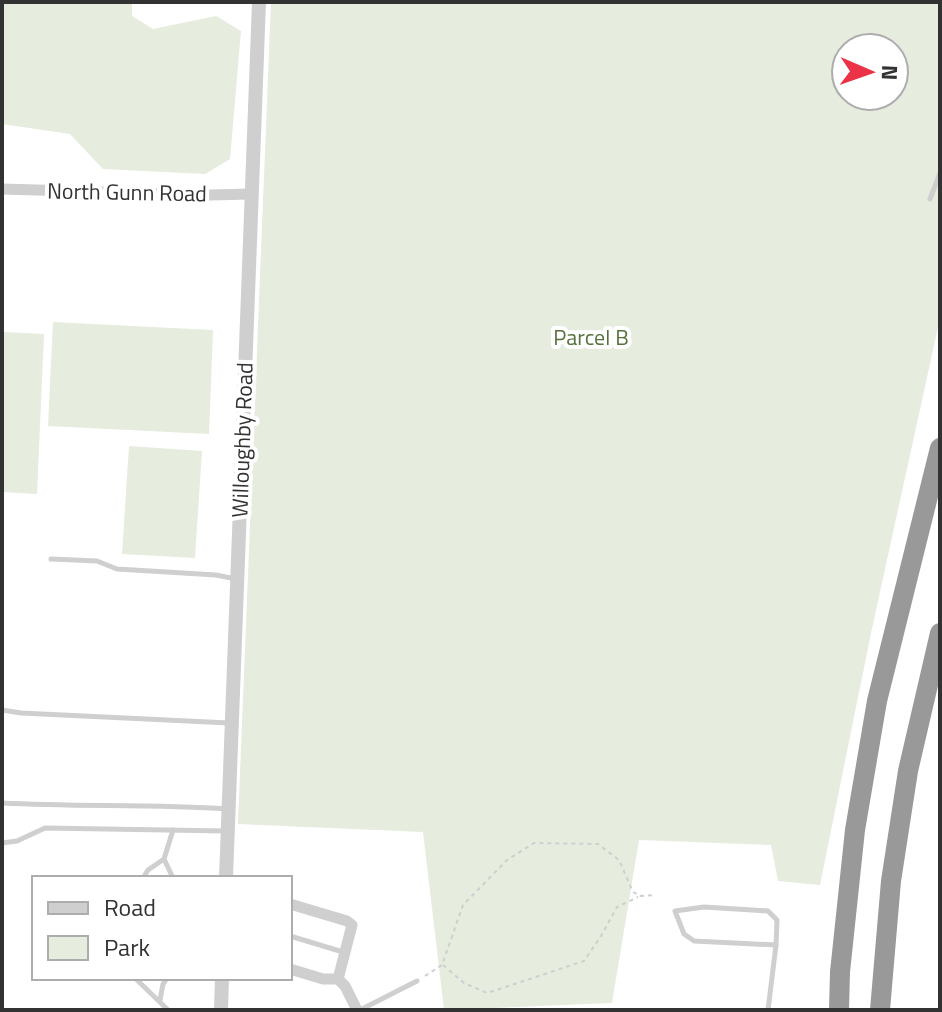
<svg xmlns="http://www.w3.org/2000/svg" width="942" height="1012" font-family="'Titillium Web',sans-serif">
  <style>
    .green { fill: #e6ecde; fill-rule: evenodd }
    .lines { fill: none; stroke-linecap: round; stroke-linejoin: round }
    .path { stroke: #cfcfcf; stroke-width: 2; stroke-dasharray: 4 4; stroke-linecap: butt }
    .service { stroke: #cfcfcf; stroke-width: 5 }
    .minor { stroke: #cfcfcf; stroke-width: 11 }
    .tertiary { stroke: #cfcfcf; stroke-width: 14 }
    .motorway { stroke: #999; stroke-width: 20 }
    .labels { text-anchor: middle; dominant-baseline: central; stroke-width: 8; stroke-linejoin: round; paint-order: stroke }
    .street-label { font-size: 22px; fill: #323232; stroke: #fff }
    .park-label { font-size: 22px; fill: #57713d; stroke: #fff }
  </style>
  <rect width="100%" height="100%" fill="#fff"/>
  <g class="green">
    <polygon points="2,2 132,2 132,16 153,29 216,16 241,31 230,159 205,174 103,169 70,134 2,124"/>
    <path d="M271,2H940V318L871,633L820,885L778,881L771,845L639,840L612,1003L444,1010L423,832L238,824ZM846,48H894V96H846Z"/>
    <polygon points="53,322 213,330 209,434 48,426"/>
    <polygon points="2,332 44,334 37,494 2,492"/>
    <polygon points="129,446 202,451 195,558 122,554"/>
  </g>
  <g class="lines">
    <g class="path">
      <polyline points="443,965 464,983 487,993 584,961 601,936 617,907 638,897"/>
      <polyline points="425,976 442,965 463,905 507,860 534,843 598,844 619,860 633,892 640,896 654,895"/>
    </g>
    <g class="service">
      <polyline points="930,199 940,173"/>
      <polyline points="51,559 97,561 117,569 216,575 236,579"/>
      <polyline points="2,710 21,713 229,723"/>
      <path d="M2,803C77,807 152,804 227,809"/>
      <polyline points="2,843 17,841 45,828 226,831"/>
      <polyline points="164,859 173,878"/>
      <polyline points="143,878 148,870 164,859 173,830"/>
      <polygon points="704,907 768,911 777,920 776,945 694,941 684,934 675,911"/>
      <polyline points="290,936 343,952"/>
      <polyline points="135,978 168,1010"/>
      <polyline points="160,1000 163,984 167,978"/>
      <polyline points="360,1010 417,981"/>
      <polyline points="768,1010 776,945"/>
    </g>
    <g class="minor">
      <polyline points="2,189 210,195 251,194"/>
      <polyline points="290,904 347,921 352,925 338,979 323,979 290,969"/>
      <polyline points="338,979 345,986 357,1010"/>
    </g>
    <g class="tertiary">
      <polyline points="226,878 259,2"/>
      <polyline points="221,1010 222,978"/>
    </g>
    <g class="motorway">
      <polyline points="839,1010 840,972 855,830 877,701 940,448"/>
      <polyline points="880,1010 891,881 908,771 940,633"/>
    </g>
  </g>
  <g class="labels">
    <g class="street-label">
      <text transform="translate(127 192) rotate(1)">North Gunn Road</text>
      <text transform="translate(242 440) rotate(-88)">Willoughby Road</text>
    </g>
    <g class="park-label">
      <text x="591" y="337">Parcel B</text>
    </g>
  </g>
  <rect width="942" height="1012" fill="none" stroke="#323232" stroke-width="8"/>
  <rect x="32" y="876" width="260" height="104" fill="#ffffff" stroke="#adadad" stroke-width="2"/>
  <rect x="48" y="902" width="40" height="12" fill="#cfcfcf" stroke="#adadad" stroke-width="2"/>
  <text x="104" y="916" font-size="24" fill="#323232">Road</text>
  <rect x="48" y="936" width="40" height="24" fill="#e6ecde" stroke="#adadad" stroke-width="2"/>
  <text x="104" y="956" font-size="24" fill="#323232">Park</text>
  <g transform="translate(870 72) rotate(92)"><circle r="38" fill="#ffffff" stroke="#adadad" stroke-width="2"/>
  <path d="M0-6L14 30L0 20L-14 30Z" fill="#ec3247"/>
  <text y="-12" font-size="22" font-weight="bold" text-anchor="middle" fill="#323232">N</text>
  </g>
</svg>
